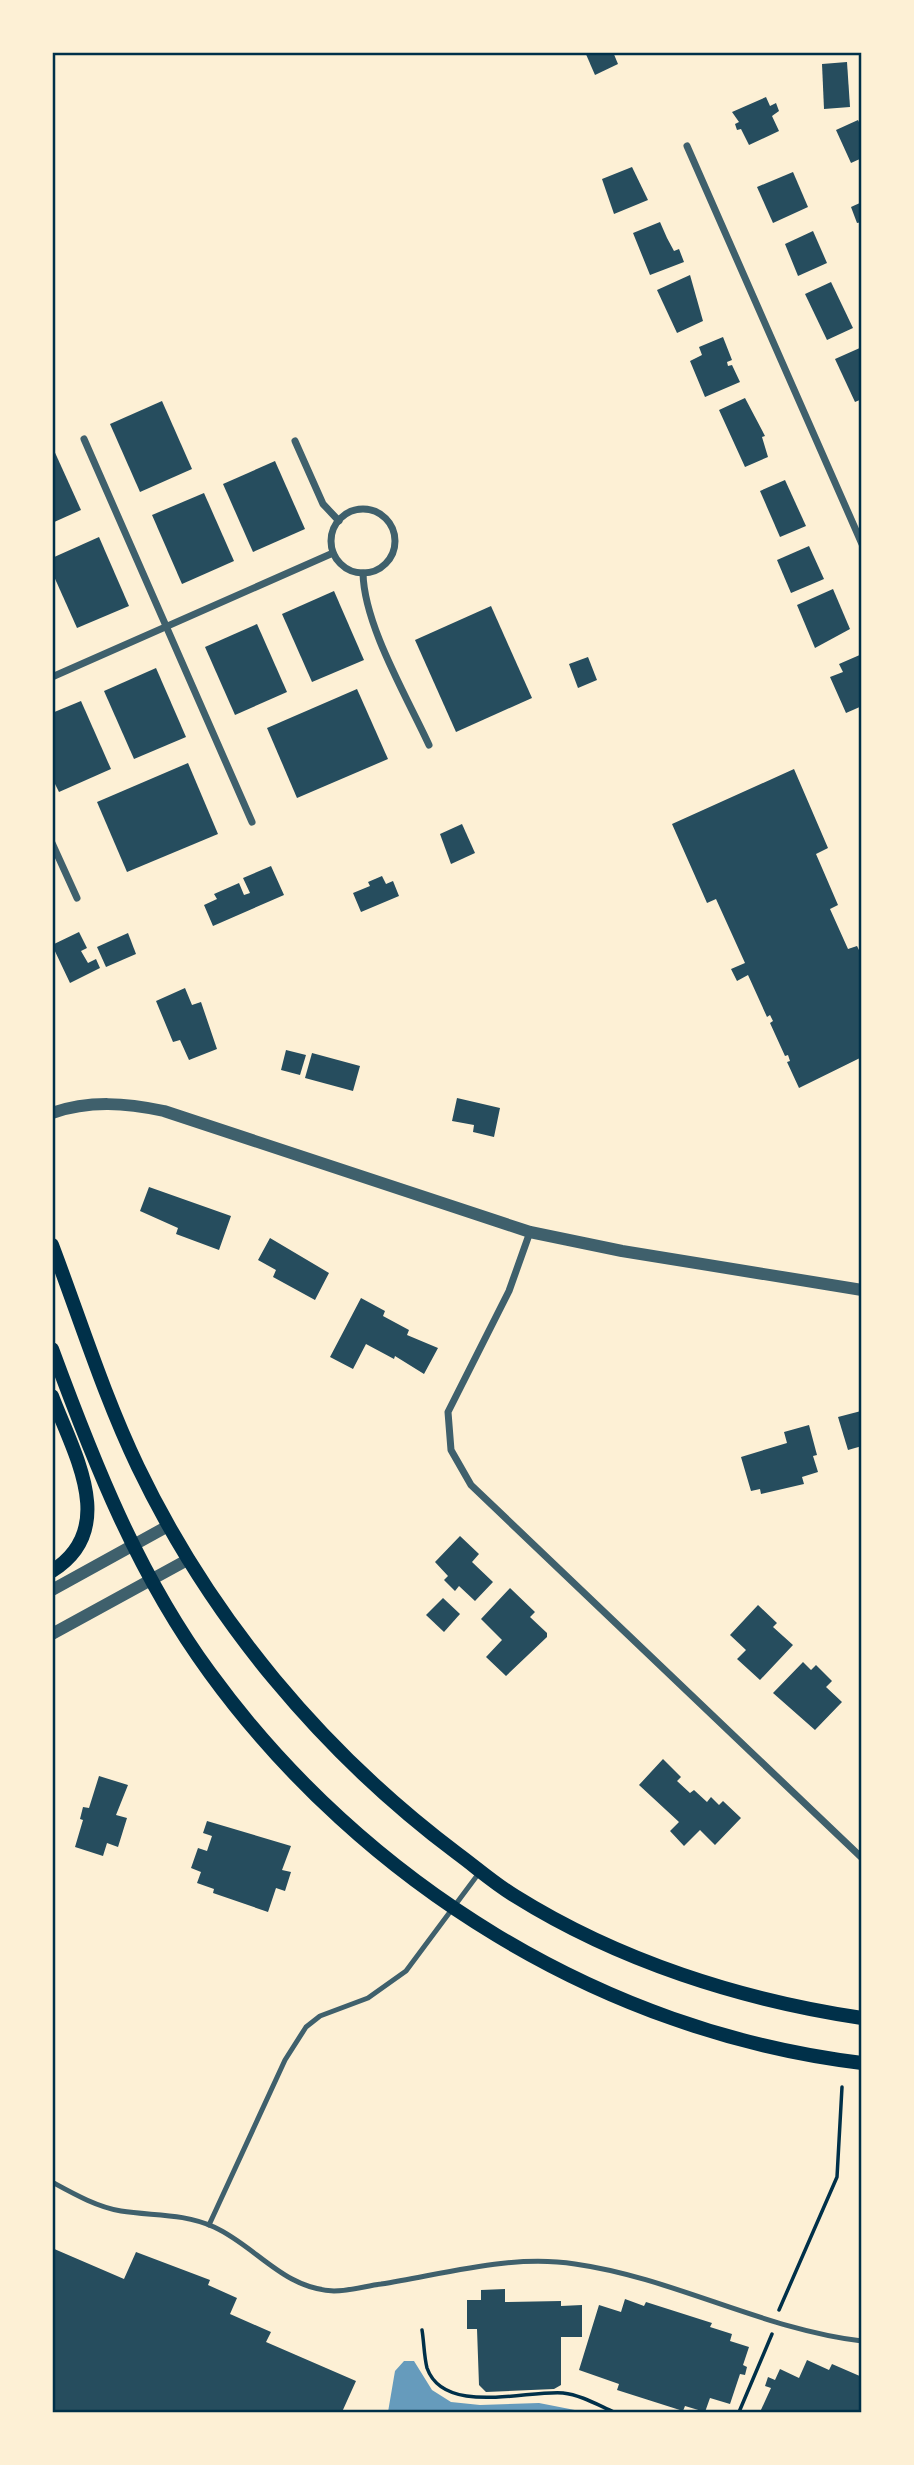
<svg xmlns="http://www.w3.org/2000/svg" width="914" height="2465" font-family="Mulish,sans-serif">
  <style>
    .water { fill: #669bbc }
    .building { fill: #264d5e }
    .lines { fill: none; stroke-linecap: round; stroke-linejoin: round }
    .path { stroke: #003049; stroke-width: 3.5 }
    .service { stroke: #3f606c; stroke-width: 5 }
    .minor { stroke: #3f606c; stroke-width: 7 }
    .tertiary { stroke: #3f606c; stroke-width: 12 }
    .secondary { stroke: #003049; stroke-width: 14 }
    .neatline { fill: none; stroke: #003049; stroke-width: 2.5 }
  </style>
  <rect width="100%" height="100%" fill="#fdf0d5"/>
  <polygon class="water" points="404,2361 414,2361 432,2390 451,2402 480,2405 539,2403 585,2412 388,2412 395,2371"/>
  <g class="building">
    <polygon points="585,52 613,52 618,64 595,75"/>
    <polygon points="847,62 850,107 824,109 822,64"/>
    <polygon points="766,97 770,106 776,103 779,111 772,116 779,131 749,145 741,129 737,130 735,124 739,122 732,112"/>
    <polygon points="858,120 862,128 862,158 851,163 836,130"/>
    <polygon points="632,167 648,200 614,214 602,179"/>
    <polygon points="793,172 808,207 773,223 757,187"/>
    <polygon points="862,202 862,222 857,223 851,207"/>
    <polygon points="660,222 667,238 674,251 679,249 684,262 650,275 633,233"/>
    <polygon points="813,231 827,263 798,276 785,244"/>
    <polygon points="690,275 703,321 677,333 657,290"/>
    <polygon points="831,282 853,328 827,340 805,294"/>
    <polygon points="723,337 732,360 727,362 728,366 732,365 740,382 705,397 690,361 702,355 699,347"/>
    <polygon points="862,347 862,399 855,402 835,359"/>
    <polygon points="745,398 765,436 762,437 768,457 745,467 719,410"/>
    <polygon points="162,401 192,469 140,492 110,424"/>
    <polygon points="52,446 81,510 52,523"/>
    <polygon points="275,461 305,529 253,552 223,484"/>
    <polygon points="785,480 806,526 780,537 760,491"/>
    <polygon points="204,493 234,561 182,584 152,515"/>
    <polygon points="99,537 129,606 77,628 52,572 52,558"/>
    <polygon points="809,546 824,579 791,593 777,560"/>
    <polygon points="833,589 850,629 815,648 797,605"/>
    <polygon points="334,591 364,660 312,682 282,614"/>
    <polygon points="491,606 532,698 456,732 415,640"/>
    <polygon points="257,624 287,692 235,715 205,647"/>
    <polygon points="862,654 862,706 846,713 830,677 843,672 839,664"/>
    <polygon points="588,657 597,680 578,688 569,664"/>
    <polygon points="156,668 186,737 134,759 104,691"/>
    <polygon points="357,689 388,759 297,798 267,728"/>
    <polygon points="81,701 111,769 59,792 52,778 52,713"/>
    <polygon points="188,763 218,834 127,872 97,802"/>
    <polygon points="794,769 828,848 816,854 838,905 830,909 848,949 857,946 862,956 862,1057 799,1088 787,1062 790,1061 788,1055 785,1056 770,1023 773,1021 770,1015 767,1017 748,975 737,981 731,969 745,963 716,899 707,903 672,824"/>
    <polygon points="462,824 475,853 451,864 440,834"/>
    <polygon points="271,866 284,895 213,926 204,905 217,899 214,894 239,883 244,895 250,893 243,878"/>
    <polygon points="382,876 386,884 393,881 399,896 361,912 353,893 370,886 368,882"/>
    <polygon points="79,932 87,948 81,951 88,963 96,959 100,968 70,983 52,945"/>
    <polygon points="128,933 136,954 106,967 97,947"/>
    <polygon points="185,988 192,1005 201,1002 217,1049 189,1060 180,1040 173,1042 156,1001"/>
    <polygon points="286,1050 306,1055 300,1075 281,1070"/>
    <polygon points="312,1053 360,1066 353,1091 305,1078"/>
    <polygon points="457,1098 500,1108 494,1137 473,1132 474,1125 452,1121"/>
    <polygon points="149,1187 231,1216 219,1250 176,1234 178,1228 140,1211"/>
    <polygon points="270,1238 329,1273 315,1300 273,1277 276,1270 258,1260"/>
    <polygon points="361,1298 385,1311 383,1316 409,1330 407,1335 438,1348 424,1374 395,1356 394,1359 366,1344 353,1369 330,1357"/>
    <polygon points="861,1411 862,1446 848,1450 838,1417"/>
    <polygon points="809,1425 817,1455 813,1456 818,1472 802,1477 804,1484 761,1494 760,1489 751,1491 741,1457 787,1443 784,1432"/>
    <polygon points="460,1536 479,1554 472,1562 493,1582 475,1601 459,1586 455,1591 444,1580 448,1576 435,1562"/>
    <polygon points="510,1588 535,1612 530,1617 547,1633 547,1637 506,1676 486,1657 502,1640 481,1619"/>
    <polygon points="443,1598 460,1614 444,1632 426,1615"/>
    <polygon points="758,1605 777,1623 773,1627 793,1645 760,1680 737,1659 746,1650 730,1635"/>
    <polygon points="803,1662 811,1670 816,1665 832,1681 826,1687 842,1702 815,1730 773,1693"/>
    <polygon points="663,1759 681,1777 677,1781 690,1793 694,1790 707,1802 711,1797 719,1805 723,1801 741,1818 715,1845 700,1830 684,1846 670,1831 679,1822 639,1785"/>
    <polygon points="99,1776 128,1785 116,1815 127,1818 118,1847 107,1843 103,1856 75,1847 83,1820 80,1819 83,1807 89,1808"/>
    <polygon points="207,1821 291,1846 282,1870 291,1872 285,1891 276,1888 268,1912 213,1893 214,1889 197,1883 201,1872 191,1868 198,1848 207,1851 212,1836 203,1833"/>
    <polygon points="52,2248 124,2279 136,2252 210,2280 208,2285 237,2298 230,2314 271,2332 266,2342 356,2381 342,2412 52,2412"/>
    <polygon points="505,2289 505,2302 561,2301 561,2306 582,2305 582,2337 561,2337 561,2385 554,2389 486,2392 479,2385 477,2329 467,2329 467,2300 481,2300 481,2290"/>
    <polygon points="625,2299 644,2306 646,2302 712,2323 710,2327 732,2334 730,2341 749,2347 743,2365 747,2367 745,2375 740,2374 730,2404 710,2398 705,2412 685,2406 683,2411 617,2390 619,2384 579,2370 599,2305 621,2312"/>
    <polygon points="807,2360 829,2370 832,2364 862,2377 862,2412 760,2412 771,2388 765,2386 768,2377 775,2380 780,2369 799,2378"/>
  </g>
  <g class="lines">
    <g class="path">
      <polyline points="779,2310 837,2177 842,2087"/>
      <path d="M422,2330C424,2342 424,2356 427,2368C444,2416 526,2390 563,2393C581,2395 598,2405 614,2412"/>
      <polyline points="739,2412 772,2334"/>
    </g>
    <g class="service">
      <path d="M52,2182C74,2194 97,2207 121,2211C153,2216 183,2213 214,2227C256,2246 283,2289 334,2291C349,2291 366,2286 381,2284C444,2274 511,2254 575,2264C674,2278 762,2329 862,2341"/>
      <polyline points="209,2225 285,2060 306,2027 320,2016 368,1998 406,1971 479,1873"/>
    </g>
    <g class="minor">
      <polyline points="687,146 862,544"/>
      <polyline points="84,439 252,822"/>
      <polyline points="295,441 323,504 339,521"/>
      <circle cx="363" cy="541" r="32"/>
      <path d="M363,573C364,625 407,697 429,745"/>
      <polyline points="52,677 333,553"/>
      <polyline points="52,843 77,898"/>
      <polyline points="530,1232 509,1291 448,1412 451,1450 471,1485 862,1858"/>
    </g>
    <g class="tertiary">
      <path d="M52,1113C90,1100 126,1103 164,1111L530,1232L622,1251L862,1290"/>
      <polyline points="52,1590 168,1526"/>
      <polyline points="52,1634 189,1559"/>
    </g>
    <g class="secondary">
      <path d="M52,1245C80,1319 104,1396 138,1467C211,1619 323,1753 458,1854C477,1868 495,1884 515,1896C619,1961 741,2000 862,2018"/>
      <path d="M52,1349C94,1463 138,1575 210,1673C363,1883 603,2032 862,2063"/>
      <path d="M52,1396C73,1452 120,1529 52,1571"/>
    </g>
  </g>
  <rect width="914" height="2465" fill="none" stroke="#fdf0d5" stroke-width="108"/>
  <rect x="54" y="54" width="806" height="2357" class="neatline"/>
</svg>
